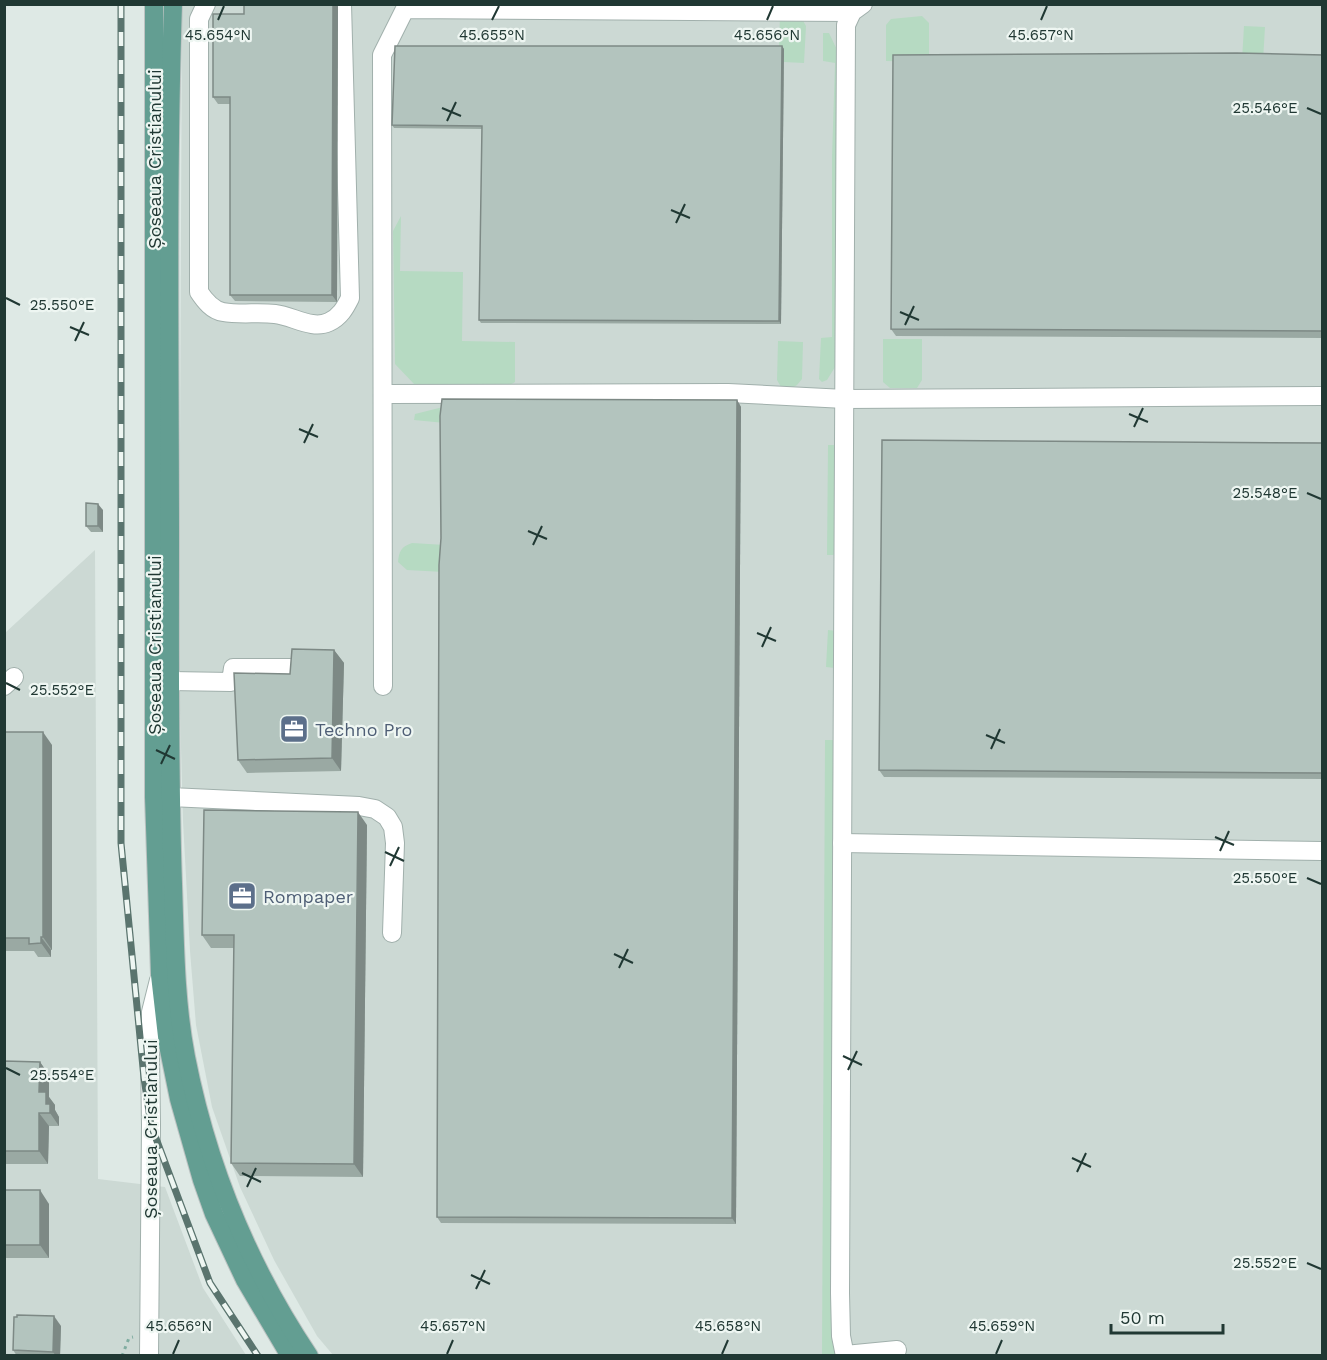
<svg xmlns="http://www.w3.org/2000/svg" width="1327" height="1360" font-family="'Work Sans',sans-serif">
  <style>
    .built { fill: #ccd9d4 }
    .green { fill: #b6dac2 }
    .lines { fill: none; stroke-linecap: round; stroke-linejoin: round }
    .minor-casing { stroke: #a1b0ac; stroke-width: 20 }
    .major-casing { stroke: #bcc3c2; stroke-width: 20 }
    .path { stroke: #7faca0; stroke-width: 3; stroke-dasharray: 3 4.5; stroke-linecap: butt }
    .minor { stroke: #fff; stroke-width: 18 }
    .major { stroke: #639e92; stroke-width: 18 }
    .rail-casing { stroke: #5a746e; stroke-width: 7 }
    .rail { stroke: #eef6f2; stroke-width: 4.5; stroke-dasharray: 14; stroke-linecap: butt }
    .wall { fill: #9aa9a3 }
    .shaded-wall { fill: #7d8985 }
    .building { fill: #b3c4be; stroke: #7d8985; stroke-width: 1.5 }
    .ticks { fill: none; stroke: #203833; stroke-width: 2 }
    .labels { text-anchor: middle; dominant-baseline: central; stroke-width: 4.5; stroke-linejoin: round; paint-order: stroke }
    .street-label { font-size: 18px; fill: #203833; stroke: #eef6f2 }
    .service-label { font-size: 18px; fill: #4e5e75; stroke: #eef6f2; text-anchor: start }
    .ticks-label { font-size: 15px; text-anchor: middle; fill: #203833; stroke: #eef6f2; stroke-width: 4.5; stroke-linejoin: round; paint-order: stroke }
  </style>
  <rect width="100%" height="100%" fill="#dee9e5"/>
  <g class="built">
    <polygon points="182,4 1322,5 1322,1355 333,1355 317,1336 274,1260 240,1187 212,1107 196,1025 190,951 183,821 179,673"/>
    <polygon points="95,550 98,1179 165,1187 203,1288 246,1355 5,1356 5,633"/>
  </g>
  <g class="green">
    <polygon points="780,14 801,17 806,26 804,63 784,62 779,49"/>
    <polygon points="922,16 929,23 929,62 886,61 886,25 891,19"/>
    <polygon points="1244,26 1265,27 1263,61 1242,60"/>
    <polygon points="823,33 829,33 840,56 835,367 827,380 822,382 819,379 821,338 832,337 832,157 835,63 823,61"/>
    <polygon points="401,216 400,271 463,272 462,341 515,342 515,382 510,385 431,388 415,385 395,364 393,231"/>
    <polygon points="883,339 922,339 922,380 917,388 890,388 883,382"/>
    <polygon points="778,341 803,342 802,379 797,385 790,389 781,387 777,380"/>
    <polygon points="447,406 445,423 414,420 415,414"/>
    <polygon points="828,445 837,445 837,552 833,555 827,555"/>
    <path d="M412,543L445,545L444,572L407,570L398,562C399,551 401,547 412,543Z"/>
    <polygon points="828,630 837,631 835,668 826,667"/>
    <polygon points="825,740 839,740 837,1355 822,1356"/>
  </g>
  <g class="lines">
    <g class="minor-casing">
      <g id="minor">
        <path d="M206,4L199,19V292C205,301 212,310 223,312C240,315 258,312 275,314C293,316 312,330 329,322C340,317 345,308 350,298L342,4"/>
        <polyline points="383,394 728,393 845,399 1322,396"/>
        <polyline points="170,681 231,682 233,668 290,668"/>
        <polyline points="4,686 14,677"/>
        <polyline points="383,686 382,55 405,9 852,12"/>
        <polyline points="170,797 359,806 375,809 387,817 393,827 395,843 392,933"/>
        <polyline points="842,843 1322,851"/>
        <polyline points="845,1355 897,1350"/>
        <polyline points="149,1356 151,1125 150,1055 151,1012 159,980"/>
        <polyline points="845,1356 841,1336 840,1293 846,25 852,12 863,4"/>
      </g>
    </g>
    <g class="major-casing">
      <g id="major">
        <polyline points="154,4 154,797 160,975 168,1045 179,1099 202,1180 214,1214 245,1280 290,1356"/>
        <path d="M173,4C167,185 170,365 170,545C170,658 169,771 173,884C175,941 175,1000 186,1057C207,1164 248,1265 309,1356"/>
      </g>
    </g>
    <polyline class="path" points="122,1356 129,1338 133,1337"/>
    <use href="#minor" class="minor"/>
    <use href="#major" class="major"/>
    <g class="rail-casing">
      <polyline id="rail" points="121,4 121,843 144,1078 151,1125 210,1283 258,1356"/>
    </g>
    <use href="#rail" class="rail"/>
  </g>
  <g class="wall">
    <polygon points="244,4 338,4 337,302 235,301 230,295 230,104 218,104 213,97 244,14"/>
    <polygon points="782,46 784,49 781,324 481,323 479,320 482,129 394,128 392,125"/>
    <polygon points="1323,55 1323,338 896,336 891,329"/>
    <polygon points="737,400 741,407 736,1224 441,1223 437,1217"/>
    <polygon points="1323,443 1323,779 884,777 879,770"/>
    <polygon points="103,510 103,532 91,532 86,526"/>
    <polygon points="334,650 344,663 341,771 247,773 238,760 290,674"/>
    <polygon points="4,732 52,745 52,950 51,950 51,957 38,957 34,951 4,951"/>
    <polygon points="367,825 363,1177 240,1176 231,1163 234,948 211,948 202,935"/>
    <polygon points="4,1061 40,1062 49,1075 49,1097 55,1105 55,1110 59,1117 59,1126 49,1126 48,1164 4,1164"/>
    <polygon points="4,1190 49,1204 49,1258 4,1258"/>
    <polygon points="17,1317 61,1326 60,1356 17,1356 13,1350"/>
  </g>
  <g class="shaded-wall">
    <polygon points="333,4 338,4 337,302 332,295"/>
    <polygon points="782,46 784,49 781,324 779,321"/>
    <polygon points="737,400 741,407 736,1224 732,1218"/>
    <polygon points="98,504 103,510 103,532 98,526"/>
    <polygon points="334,650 344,663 341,771 332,758"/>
    <polygon points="43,732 52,745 52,950 43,937"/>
    <polygon points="358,812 367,825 363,1177 354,1164"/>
    <polygon points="41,937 51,950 51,957 41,943"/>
    <polygon points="40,1062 49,1075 49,1097 55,1105 55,1110 59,1117 59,1126 50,1113 39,1092"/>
    <polygon points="39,1113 49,1126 48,1164 39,1151"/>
    <polygon points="40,1190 49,1204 49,1258 40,1245"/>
    <polygon points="54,1316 61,1326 60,1356 56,1356 53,1352"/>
  </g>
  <g class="building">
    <polygon points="244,4 333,4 332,295 230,295 230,97 213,97 213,14 244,14"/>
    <polygon points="395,46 782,46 779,321 479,320 482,126 392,125"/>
    <polygon points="1237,53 1323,55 1323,331 891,329 893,55"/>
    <polygon points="442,399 737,400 732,1218 437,1217 439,565 441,538 440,416"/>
    <polygon points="882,440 1323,443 1323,773 879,770"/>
    <polygon points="86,503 98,504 98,526 86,526"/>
    <polygon points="292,649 334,650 332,758 238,760 234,673 290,674"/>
    <polygon points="4,732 43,732 43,937 41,937 41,943 29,944 29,938 4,938"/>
    <polygon points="204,810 358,812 354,1164 231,1163 234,935 202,935"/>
    <polygon points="4,1061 40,1062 39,1092 46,1092 46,1104 50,1104 50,1113 39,1113 39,1151 4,1151"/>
    <rect x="4" y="1190" width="36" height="55"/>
    <polygon points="17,1315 54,1316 53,1352 13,1350 14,1317 17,1317"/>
  </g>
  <path class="ticks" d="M218,20L224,6M492,20L499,6M767,20L773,6M1041,20L1047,6M442,108L461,116M1307,108L1321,114M447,121L456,102M671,210L690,218M676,223L685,204M6,298L20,305M900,312L919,320M905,325L914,306M70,327L89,335M75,341L84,322M1129,414L1148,422M1134,427L1143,408M299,429L318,437M304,443L313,424M1307,493L1321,499M528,531L547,539M533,545L542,526M757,633L776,641M762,647L771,627M6,683L20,690M986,735L1005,743M991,749L1000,729M156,750L175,759M161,764L170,745M1215,837L1234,845M1220,851L1229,831M385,852L404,861M390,866L399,847M1307,878L1321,884M614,954L633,963M619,968L628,949M843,1056L862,1065M6,1068L20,1075M848,1070L857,1051M1072,1158L1091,1167M1077,1172L1086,1153M242,1173L261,1182M247,1187L256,1168M1307,1263L1321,1269M471,1275L490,1284M476,1289L485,1270M173,1354L179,1340M447,1354L453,1340M722,1354L728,1340M996,1354L1002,1340"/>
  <defs>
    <g id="office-square" transform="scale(1.5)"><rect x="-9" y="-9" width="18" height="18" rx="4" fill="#5c6f8a" stroke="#eef6f2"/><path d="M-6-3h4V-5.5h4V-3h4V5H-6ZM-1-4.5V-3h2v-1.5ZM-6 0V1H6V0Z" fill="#fff"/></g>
  </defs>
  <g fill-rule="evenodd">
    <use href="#office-square" x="294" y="729"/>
    <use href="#office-square" x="242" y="896"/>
  </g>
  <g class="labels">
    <g class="street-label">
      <text transform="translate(154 159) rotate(-90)">Șoseaua Cristianului</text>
      <text transform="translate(154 645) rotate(-90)">Șoseaua Cristianului</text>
      <text transform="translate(150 1129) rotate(-90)">Șoseaua Cristianului</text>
    </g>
    <g class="service-label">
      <text x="315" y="729">Techno Pro</text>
      <text x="263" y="896">Rompaper</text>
    </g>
  </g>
  <g class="ticks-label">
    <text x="492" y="40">45.655°N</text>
    <text x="767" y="40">45.656°N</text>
    <text x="1041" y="40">45.657°N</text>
    <text x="218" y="40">45.654°N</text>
    <text x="1265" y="113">25.546°E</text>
    <text x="62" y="310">25.550°E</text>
    <text x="1265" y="498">25.548°E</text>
    <text x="62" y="695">25.552°E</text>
    <text x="1265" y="883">25.550°E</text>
    <text x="62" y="1080">25.554°E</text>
    <text x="1265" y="1268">25.552°E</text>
    <text x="179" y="1331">45.656°N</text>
    <text x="453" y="1331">45.657°N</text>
    <text x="728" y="1331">45.658°N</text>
    <text x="1002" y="1331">45.659°N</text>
  </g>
  <rect width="1327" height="1360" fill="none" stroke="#203833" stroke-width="12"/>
  <path d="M1111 1324v9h112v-9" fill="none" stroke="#203833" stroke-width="3"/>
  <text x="1120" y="1324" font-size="18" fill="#203833" stroke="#eef6f2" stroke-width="4.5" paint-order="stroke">50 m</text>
</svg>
